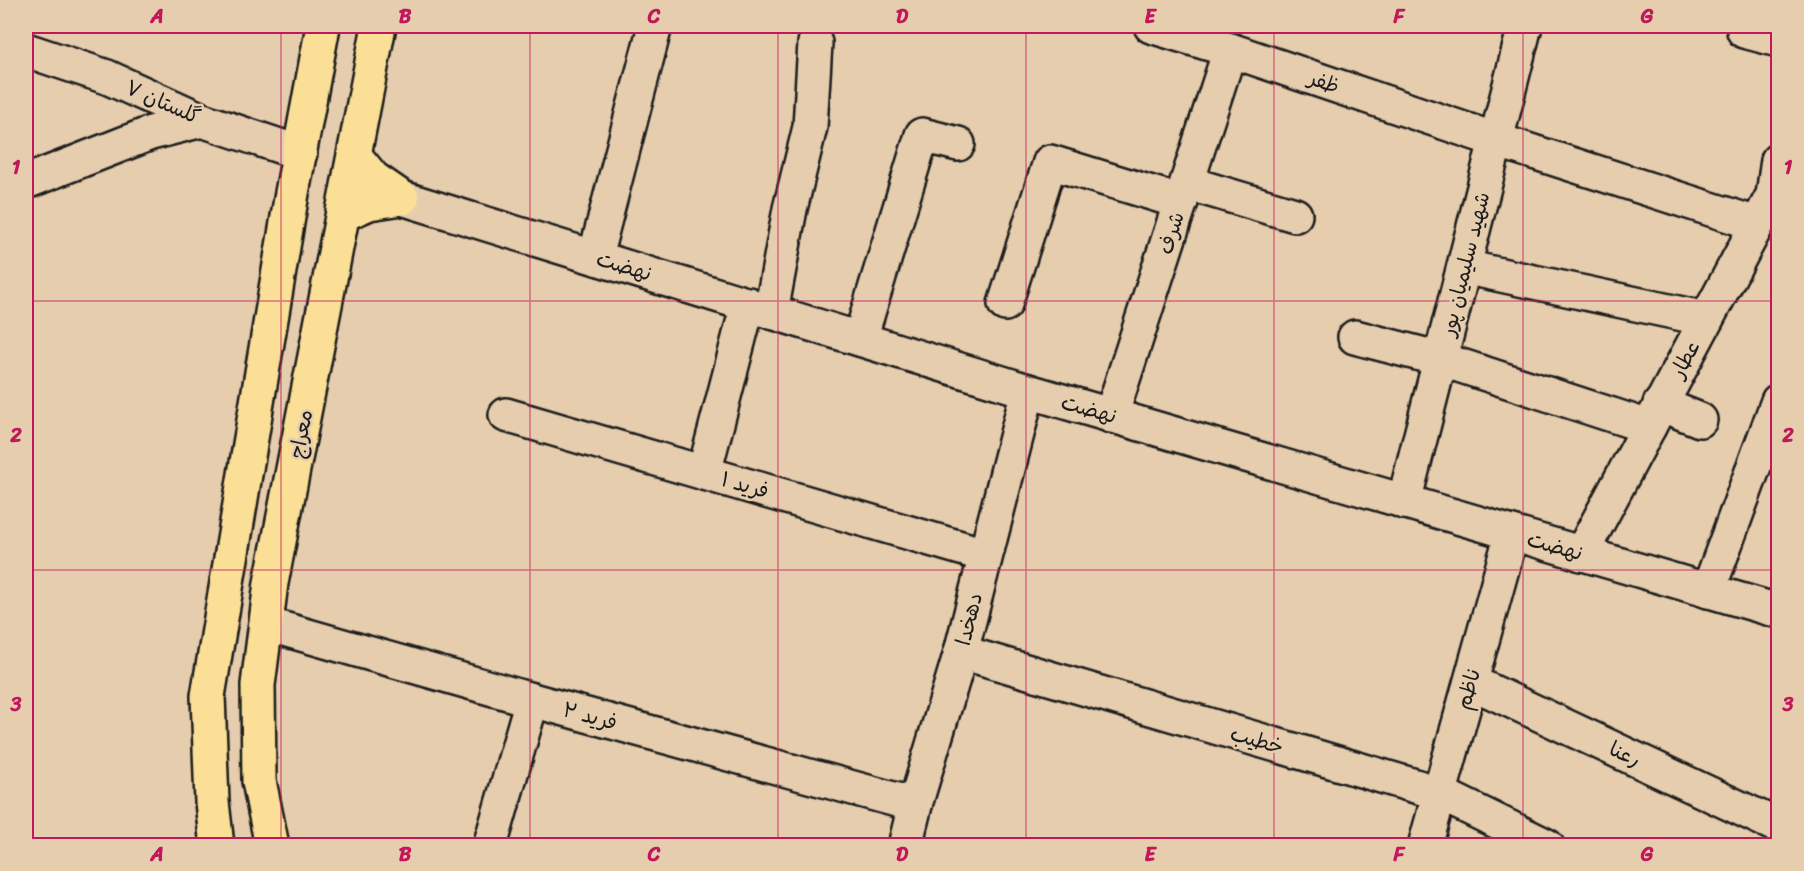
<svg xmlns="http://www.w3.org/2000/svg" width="1804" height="871" font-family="Sriracha,'Playpen Sans Arabic',sans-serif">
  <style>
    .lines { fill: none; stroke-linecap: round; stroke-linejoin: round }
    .minor-casing { stroke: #1c1c1c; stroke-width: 38 }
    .major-casing { stroke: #1c1c1c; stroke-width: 38 }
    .minor { stroke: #e6cdae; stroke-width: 33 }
    .major { stroke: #fbdf96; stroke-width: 33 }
    .grid { fill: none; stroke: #c2185b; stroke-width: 1.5; stroke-opacity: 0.55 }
    .labels { text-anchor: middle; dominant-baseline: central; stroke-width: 5; stroke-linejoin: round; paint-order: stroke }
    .street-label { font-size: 21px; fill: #1c1c1c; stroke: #e6cdae }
    .neatline { fill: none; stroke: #c2185b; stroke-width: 2 }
    .grid-label { font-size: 20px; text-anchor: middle; font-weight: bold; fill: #c2185b }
  </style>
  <rect width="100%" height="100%" fill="#e6cdae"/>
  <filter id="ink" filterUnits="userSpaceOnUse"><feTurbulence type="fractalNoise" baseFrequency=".0167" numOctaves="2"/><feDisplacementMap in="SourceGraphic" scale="12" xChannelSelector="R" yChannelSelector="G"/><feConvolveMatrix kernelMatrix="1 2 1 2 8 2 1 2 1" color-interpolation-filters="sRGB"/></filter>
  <g filter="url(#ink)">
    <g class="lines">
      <g class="minor-casing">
        <g id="minor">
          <polyline points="1151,26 1230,50 1496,140 1757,224"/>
          <polyline points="1744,31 1778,40"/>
          <polyline points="26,50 107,77 202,120 300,153"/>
          <polyline points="26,182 151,133 202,120"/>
          <polyline points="1187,183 1295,215"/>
          <polyline points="402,198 1028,391 1778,611"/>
          <polyline points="595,257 655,26"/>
          <polyline points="1464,267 1706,319"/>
          <polyline points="1005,304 1050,162 1181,202"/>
          <polyline points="771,312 790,209 810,127 815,43"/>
          <polyline points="1355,337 1440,359 1649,427"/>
          <polyline points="860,339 922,135 958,144"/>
          <polyline points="1660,404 1700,420"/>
          <polyline points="506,415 985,555"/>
          <polyline points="1111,416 1230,50"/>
          <polyline points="704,473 748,304"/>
          <polyline points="1404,502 1525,26"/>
          <polyline points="1581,554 1773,195 1778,160"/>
          <polyline points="1708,591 1778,401"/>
          <polyline points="266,624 532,700 915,805"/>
          <polyline points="961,652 1439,793 1547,846"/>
          <polyline points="1471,682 1778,826"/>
          <polyline points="490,846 532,700"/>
          <polyline points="905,846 915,805 961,652 1028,391"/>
          <polyline points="1425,846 1512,533"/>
        </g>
      </g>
      <g class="major-casing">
        <g id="major">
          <polyline points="344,214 369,203 402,198 373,178 355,156"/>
          <polyline points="217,846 212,802 208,696 292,193 323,26"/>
          <polyline points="272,846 259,781 258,685 271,583 379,26"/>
        </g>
      </g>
      <use href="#minor" class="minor"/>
      <use href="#major" class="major"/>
    </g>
  </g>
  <path class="grid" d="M281,26V846M530,26V846M778,26V846M1026,26V846M1274,26V846M1523,26V846M26,301H1778M26,570H1778"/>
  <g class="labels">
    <g class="street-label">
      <text transform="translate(1324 82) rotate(19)">ظفر</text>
      <text transform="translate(163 102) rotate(24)">گلستان ۷</text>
      <text transform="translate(1171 233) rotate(-72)">شرف</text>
      <text transform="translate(1465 264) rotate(-76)">شهید سلیمیان پور</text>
      <text transform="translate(624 266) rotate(17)">نهضت</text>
      <text transform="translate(1685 359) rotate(-62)">عطار</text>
      <text transform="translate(1089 409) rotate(16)">نهضت</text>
      <text transform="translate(301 434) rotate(-79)">معراج</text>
      <text transform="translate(745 485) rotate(16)">فرید ۱</text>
      <text transform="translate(1555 546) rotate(16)">نهضت</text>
      <text transform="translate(969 619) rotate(-76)">دهخدا</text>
      <text transform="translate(1468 689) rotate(-74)">ناظم</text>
      <text transform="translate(590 716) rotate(15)">فرید ۲</text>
      <text transform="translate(1257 740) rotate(16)">خطیب</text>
      <text transform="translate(1625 754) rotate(25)">رعنا</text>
    </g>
  </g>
  <rect width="1804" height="871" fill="none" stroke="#e6cdae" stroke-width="66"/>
  <rect x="33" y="33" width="1738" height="805" class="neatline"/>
  <g class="grid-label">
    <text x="157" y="23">A</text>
    <text x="405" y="23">B</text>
    <text x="654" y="23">C</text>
    <text x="902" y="23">D</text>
    <text x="1150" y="23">E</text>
    <text x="1399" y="23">F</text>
    <text x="1647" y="23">G</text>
    <text x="16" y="174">1</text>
    <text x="1788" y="174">1</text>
    <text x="16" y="442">2</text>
    <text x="1788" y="442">2</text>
    <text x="16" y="711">3</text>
    <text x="1788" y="711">3</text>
    <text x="157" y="861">A</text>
    <text x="405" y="861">B</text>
    <text x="654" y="861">C</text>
    <text x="902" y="861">D</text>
    <text x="1150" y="861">E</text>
    <text x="1399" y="861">F</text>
    <text x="1647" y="861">G</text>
  </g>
</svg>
